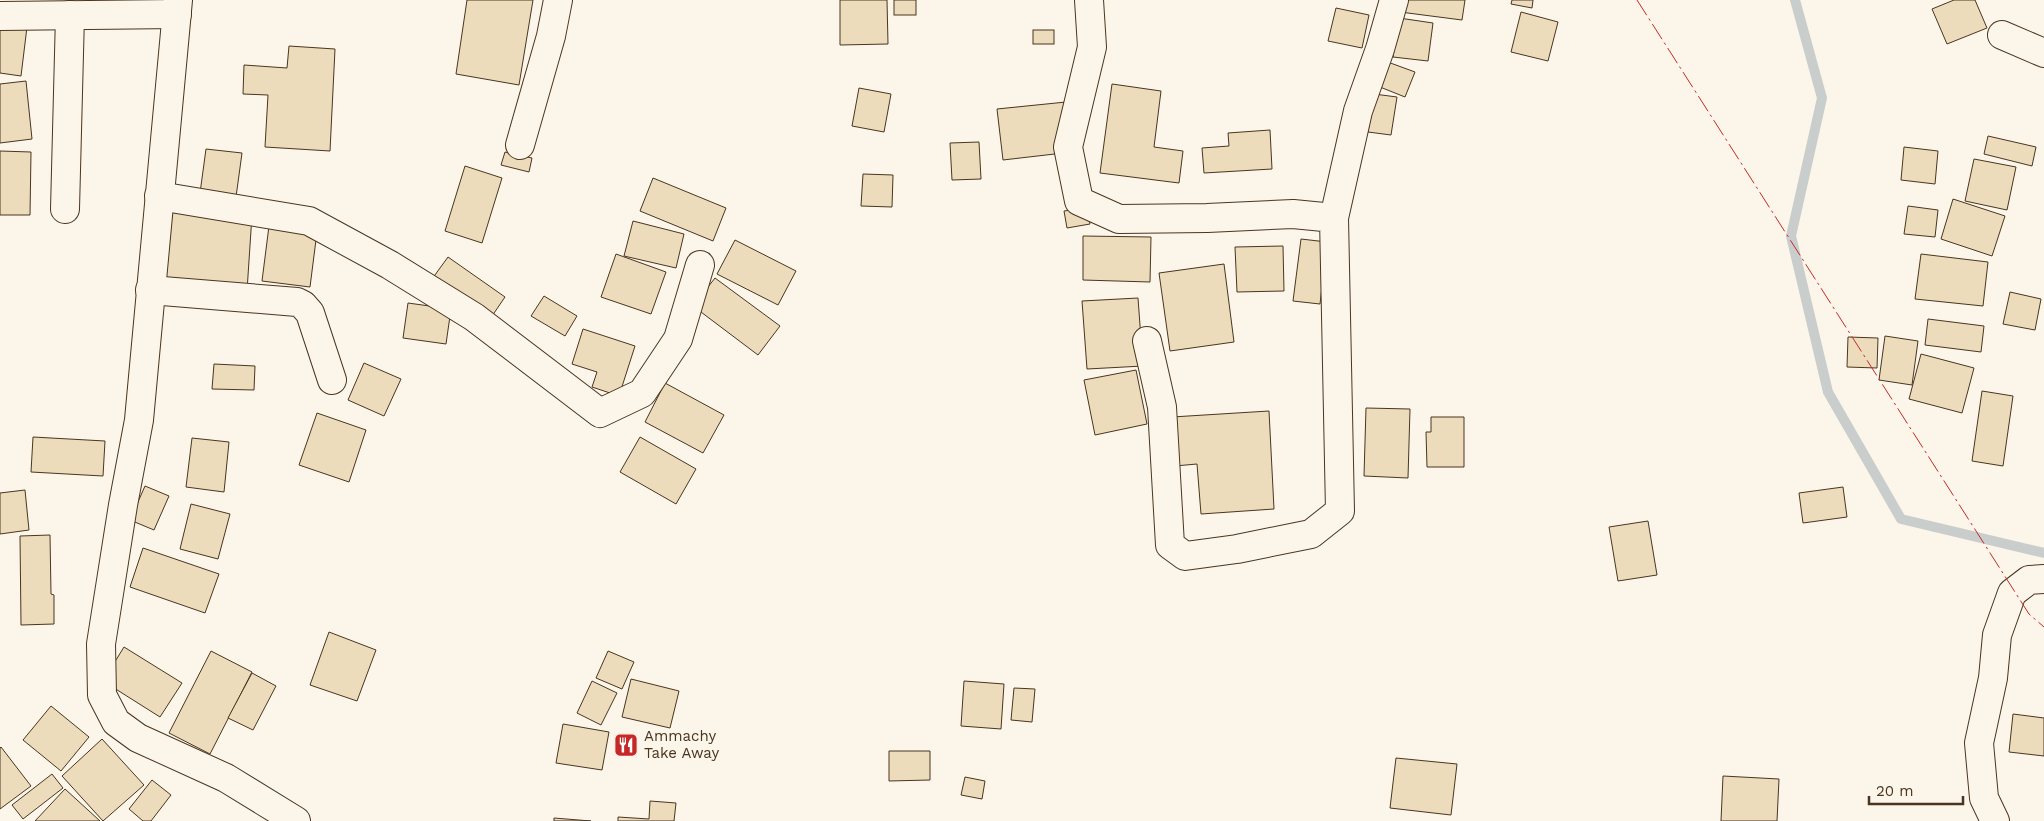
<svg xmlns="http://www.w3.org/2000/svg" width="2044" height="821" font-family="'Work Sans',sans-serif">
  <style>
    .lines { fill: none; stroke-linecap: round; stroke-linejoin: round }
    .stream { stroke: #c9cecd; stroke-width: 10 }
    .building { fill: #ecdcbc; stroke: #4a3520 }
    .minor-casing { stroke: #4a3520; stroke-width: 30 }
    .minor { stroke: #fbf6e9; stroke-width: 28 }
    .power { stroke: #c62828; stroke-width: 1; stroke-dasharray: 18 4 2.5 4; stroke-linecap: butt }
    .labels { text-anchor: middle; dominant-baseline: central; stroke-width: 4; stroke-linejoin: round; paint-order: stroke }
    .poi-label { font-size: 15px; fill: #4a3520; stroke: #fbf6e9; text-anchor: start }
  </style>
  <rect width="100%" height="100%" fill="#fbf6e9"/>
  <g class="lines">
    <polyline class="stream" points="1795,0 1822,98 1791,236 1828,392 1901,519 2044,553"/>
  </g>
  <g class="building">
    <polygon points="467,0 533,0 519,85 456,74"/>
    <polygon points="840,0 887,0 888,44 840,45"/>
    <rect x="894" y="0" width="22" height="15"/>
    <polygon points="1402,0 1465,0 1462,20 1400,12"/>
    <polygon points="1512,0 1533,0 1532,8 1511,4"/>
    <polygon points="1954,0 1975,0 1987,28 1947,44 1932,9"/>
    <polygon points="1336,8 1369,15 1362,48 1328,41"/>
    <polygon points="1521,12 1558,22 1548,61 1511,52"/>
    <polygon points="1399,18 1433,23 1428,61 1393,57"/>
    <polygon points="0,24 27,27 21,76 0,73"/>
    <rect x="1033" y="30" width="21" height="14"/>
    <polygon points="289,46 335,49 330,151 265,147 268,95 243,94 244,65 287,68"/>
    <polygon points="1385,61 1415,72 1405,97 1375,85"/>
    <polygon points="26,81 32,139 0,143 0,84"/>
    <polygon points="1112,84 1161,91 1154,147 1183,151 1179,183 1100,173"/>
    <polygon points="859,88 891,94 884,132 852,126"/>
    <polygon points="1374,94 1397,97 1391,135 1368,132"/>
    <polygon points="1066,102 1072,152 1003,160 997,109"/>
    <polygon points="1270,130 1272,169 1204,173 1202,148 1229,146 1228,133"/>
    <polygon points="1988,136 2036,147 2032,166 1984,154"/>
    <polygon points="979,142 981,179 952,180 950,143"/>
    <polygon points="1904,147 1938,151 1935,184 1901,180"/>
    <polygon points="206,149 242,153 236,197 200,193"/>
    <polygon points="0,151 31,152 30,215 0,215"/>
    <polygon points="505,152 532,158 529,172 501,165"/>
    <polygon points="1974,159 2016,167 2007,210 1965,201"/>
    <polygon points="465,166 502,178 482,243 445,231"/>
    <polygon points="863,174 893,175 892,207 861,206"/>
    <polygon points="653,178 726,208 713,241 640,211"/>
    <polygon points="1953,199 2005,216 1992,256 1941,239"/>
    <polygon points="1908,206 1938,210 1935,237 1904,234"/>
    <polygon points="1087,208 1090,224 1067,228 1064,211"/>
    <polygon points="166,212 252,215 247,291 161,286"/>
    <polygon points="633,221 684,234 676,268 624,256"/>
    <polygon points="269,226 317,232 310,287 262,281"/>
    <polygon points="1083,236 1151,237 1150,282 1083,280"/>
    <polygon points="1301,239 1327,242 1320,304 1293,301"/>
    <polygon points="735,240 796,271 778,305 717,274"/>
    <polygon points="1283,246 1284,291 1237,292 1235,247"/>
    <polygon points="616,254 666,272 651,314 601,297"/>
    <polygon points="1921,254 1988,262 1983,306 1915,299"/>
    <polygon points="448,257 505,297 490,319 432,279"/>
    <polygon points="1224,264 1234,342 1170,351 1159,273"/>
    <polygon points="715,278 780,326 758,355 693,306"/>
    <polygon points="2010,292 2041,299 2035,330 2003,324"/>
    <polygon points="544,296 577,316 565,336 531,316"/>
    <polygon points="1138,298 1143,366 1087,369 1082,301"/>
    <polygon points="408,303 451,309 446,344 403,338"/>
    <polygon points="1928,319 1984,326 1981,352 1925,345"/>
    <polygon points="583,329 635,346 619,396 592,387 597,372 572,364"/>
    <polygon points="1885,336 1918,341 1912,385 1879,380"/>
    <polygon points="1848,337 1878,338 1877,368 1847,367"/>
    <polygon points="1921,354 1974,368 1962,413 1909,399"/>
    <polygon points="364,363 401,379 384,416 348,400"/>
    <polygon points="214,364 255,366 254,390 212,389"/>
    <polygon points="1136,370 1147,424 1095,435 1084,380"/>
    <polygon points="665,383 724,415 703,453 645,422"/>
    <polygon points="1982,391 2013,396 2003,466 1972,461"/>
    <polygon points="1366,408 1410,409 1408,478 1364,476"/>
    <polygon points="1269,411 1274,509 1201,514 1197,464 1175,466 1172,417"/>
    <polygon points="317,413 366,430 349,482 299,465"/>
    <polygon points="1431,417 1464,417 1464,467 1427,467 1426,432 1431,432"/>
    <polygon points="33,437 105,441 103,476 31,472"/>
    <polygon points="640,437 696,469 676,504 620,472"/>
    <polygon points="192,438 229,442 224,492 186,487"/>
    <polygon points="145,486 169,496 154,530 130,520"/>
    <polygon points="1843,487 1847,517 1803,523 1799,493"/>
    <polygon points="25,490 29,530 0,534 0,493"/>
    <polygon points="191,504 230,514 218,559 180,549"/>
    <polygon points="1648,521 1657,575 1618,581 1609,527"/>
    <polygon points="50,535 51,594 54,595 54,624 21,625 20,536"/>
    <polygon points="143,548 219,574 205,613 130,587"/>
    <polygon points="329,632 376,650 357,701 310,685"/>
    <polygon points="124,647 182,683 160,717 103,681"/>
    <polygon points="211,651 252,672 210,754 169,733"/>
    <polygon points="608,651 634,662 622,689 596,678"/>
    <polygon points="252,673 276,686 253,730 228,718"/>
    <polygon points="631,679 679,691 670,728 622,717"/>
    <polygon points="592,681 617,693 601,725 577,713"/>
    <polygon points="964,681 1004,684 1001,729 961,726"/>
    <polygon points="1014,688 1035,689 1032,722 1011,720"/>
    <polygon points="51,706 89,737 61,771 23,740"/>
    <polygon points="2013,714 2044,718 2044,756 2009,752"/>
    <polygon points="563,724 609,732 602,770 556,763"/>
    <polygon points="102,739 144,785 103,821 62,776"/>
    <polygon points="1,747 31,786 0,809 0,748"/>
    <polygon points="889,751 930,751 930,780 889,781"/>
    <polygon points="1396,758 1457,764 1451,815 1390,808"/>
    <polygon points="52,774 63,788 23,819 12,805"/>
    <polygon points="1723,776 1779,779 1777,821 1721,821"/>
    <polygon points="965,777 985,781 982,799 961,795"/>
    <polygon points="152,780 171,795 151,821 143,821 129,809"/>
    <polygon points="65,789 100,821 35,821"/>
    <polygon points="650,801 676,803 674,821 618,821 618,817 649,819"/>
    <polygon points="554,818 591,821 554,821"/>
  </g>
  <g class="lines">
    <g class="minor-casing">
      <g id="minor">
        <polyline points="178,0 139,420 123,505 101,644 102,695 116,722 138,738 226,778 296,821"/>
        <polyline points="1089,0 1092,47 1068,147 1079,201 1119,219 1207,218 1293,214 1334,218 1340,511 1311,534 1237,549 1185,556 1170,545 1162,407 1147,341"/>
        <polyline points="0,16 177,14"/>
        <polyline points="2002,35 2044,53"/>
        <polyline points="520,145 551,36 558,0"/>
        <polyline points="159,196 309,221 390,265 474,317 600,413 642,393 678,339 700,265"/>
        <polyline points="65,209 70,15"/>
        <polyline points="1334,218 1358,111 1380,49 1394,0"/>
        <polyline points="150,290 297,302 303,305 310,313 332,380"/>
        <polyline points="1995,821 1984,798 1979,743 1993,678 1997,635 2012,593 2029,580 2044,579"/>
      </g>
    </g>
    <use href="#minor" class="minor"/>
    <polyline class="power" points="1637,0 2029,614 2044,627"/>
  </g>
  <defs>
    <g id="restaurant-square" transform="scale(1.25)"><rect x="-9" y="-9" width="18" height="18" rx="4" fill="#c62828" stroke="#fbf6e9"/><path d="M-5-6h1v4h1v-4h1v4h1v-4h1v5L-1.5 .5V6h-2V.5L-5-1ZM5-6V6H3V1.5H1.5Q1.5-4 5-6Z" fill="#fff"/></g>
  </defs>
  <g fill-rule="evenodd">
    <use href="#restaurant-square" x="626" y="745"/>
  </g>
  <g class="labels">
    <g class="poi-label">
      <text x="644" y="736">Ammachy<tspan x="644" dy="17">Take Away</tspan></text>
    </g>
  </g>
  <path d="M1869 796v8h94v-8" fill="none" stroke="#4a3520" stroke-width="2.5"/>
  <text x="1876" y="796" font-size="15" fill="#4a3520" stroke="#fbf6e9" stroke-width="4" paint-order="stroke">20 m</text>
</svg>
